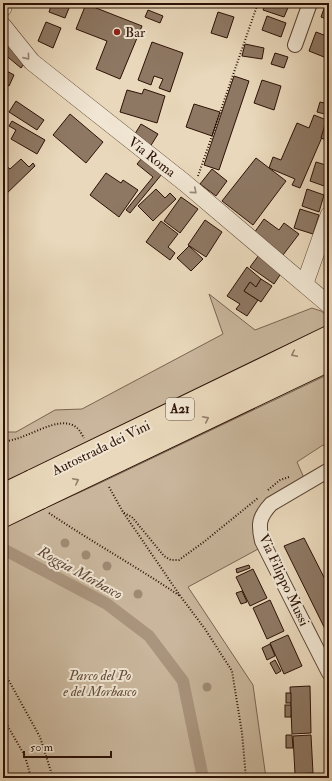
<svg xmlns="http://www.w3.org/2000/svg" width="332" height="781" font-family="'IM FELL Double Pica',serif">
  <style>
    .green { fill: #c9b69c; stroke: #7a6451 }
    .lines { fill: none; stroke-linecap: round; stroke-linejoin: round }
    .canal { stroke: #a9947d; stroke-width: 12 }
    .building { fill: #8e7864; stroke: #2c1106 }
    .minor-casing { stroke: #5b4333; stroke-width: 16 }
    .tertiary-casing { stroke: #5b4333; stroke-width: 18 }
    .motorway-casing { stroke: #2c1106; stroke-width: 24 }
    .path { stroke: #2c1106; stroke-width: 2; stroke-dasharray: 1 2; stroke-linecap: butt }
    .minor { stroke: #f1e6d3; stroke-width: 14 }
    .tertiary { stroke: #f1e6d3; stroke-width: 17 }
    .motorway { stroke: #e9d8bb; stroke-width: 22 }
    .motorway-bridge-casing { stroke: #2c1106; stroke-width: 24; stroke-linecap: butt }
    .motorway-bridge { stroke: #e9d8bb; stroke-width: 22 }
    .tree { fill: #9f8a74 }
    .oneway { stroke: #988677 }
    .oneway2 { stroke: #947e6a }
    .poi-dot { fill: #8f2418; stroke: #f1e6d3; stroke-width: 1.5 }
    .labels { text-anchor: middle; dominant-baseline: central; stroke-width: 4; stroke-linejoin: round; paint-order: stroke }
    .shield { fill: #f1e6d3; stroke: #675144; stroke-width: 1 }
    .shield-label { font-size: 13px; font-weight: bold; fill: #2c1106 }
    .poi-label { font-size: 14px; fill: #2c1106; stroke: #f1e6d3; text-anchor: start }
    .street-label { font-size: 14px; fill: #2c1106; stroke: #f1e6d3 }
    .park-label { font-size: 14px; font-style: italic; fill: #634b3a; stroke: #f1e6d3 }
    .water-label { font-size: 15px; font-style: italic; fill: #5e4536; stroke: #f1e6d3 }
  </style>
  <rect width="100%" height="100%" fill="#e9d8bb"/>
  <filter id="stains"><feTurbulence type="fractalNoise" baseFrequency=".005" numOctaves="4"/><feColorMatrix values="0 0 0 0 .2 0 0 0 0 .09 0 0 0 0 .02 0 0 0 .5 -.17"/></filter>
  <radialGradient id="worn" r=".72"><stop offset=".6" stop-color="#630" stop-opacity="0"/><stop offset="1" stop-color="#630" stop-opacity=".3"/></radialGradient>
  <g class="green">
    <polygon points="209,294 255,330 312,308 321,311 329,317 329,325 3,487 3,432 16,432 55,410 82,409 223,334"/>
    <polygon points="329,374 329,451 323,445 297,462 304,478 265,502 260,548 188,587 253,685 266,778 3,778 3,504 21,519 98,484"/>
  </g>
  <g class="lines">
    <polyline class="canal" points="3,549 107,604 149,636 183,681 203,778"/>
  </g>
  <g class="building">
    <polygon points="52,3 71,3 65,18 49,12"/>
    <polygon points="135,3 149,3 147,7"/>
    <polygon points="266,3 290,3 284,17 263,10"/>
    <polygon points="326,3 329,3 329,20 321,17"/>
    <polygon points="86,4 142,26 120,79 96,69 107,41 76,29"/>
    <polygon points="148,10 163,16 160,23 145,17"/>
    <polygon points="218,12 234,17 227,38 211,33"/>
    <polygon points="267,16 286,23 281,37 262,30"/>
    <polygon points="46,22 61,28 53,48 38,41"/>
    <polygon points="316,32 329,37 329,59 309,51"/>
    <polygon points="152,42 183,53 170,92 159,88 163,79 154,76 151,85 138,80"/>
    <polygon points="5,43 26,61 21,68 3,53 3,45"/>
    <polygon points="245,44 264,48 262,59 242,56"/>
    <polygon points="275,53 288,57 284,68 271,64"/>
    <polygon points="3,69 14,75 9,86 3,83"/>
    <polygon points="234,76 249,81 219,170 204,165"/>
    <polygon points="262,80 281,86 274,110 254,103"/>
    <polygon points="144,89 165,96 157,123 120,112 127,90 142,94"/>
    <polygon points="16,101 44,120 37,130 9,112"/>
    <polygon points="320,102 329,104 329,120 327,120 328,115 317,112"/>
    <polygon points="194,104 220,112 212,136 186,127"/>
    <polygon points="70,114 103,142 86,163 53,135"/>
    <polygon points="314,115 329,121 300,188 292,185 295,179 269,168 273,157 281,160 297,123 309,128"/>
    <polygon points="12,121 45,140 37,154 11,139 16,130 9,126"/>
    <polygon points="326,121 329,122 329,141 321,138"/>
    <polygon points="141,124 158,134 150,147 133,137"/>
    <polygon points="142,158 162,174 130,213 126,210 153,177 137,164"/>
    <polygon points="256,158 286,181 253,225 222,201"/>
    <polygon points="21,159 29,167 33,163 35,166 3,197 3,167 5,165 10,169"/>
    <polygon points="316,162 329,166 329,181 327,187 310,181"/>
    <polygon points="212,169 227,181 216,196 200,184"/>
    <polygon points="106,173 121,183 123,180 138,190 119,217 90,195"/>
    <polygon points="156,189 165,198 170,193 176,199 153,221 138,206"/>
    <polygon points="307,189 324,195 319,212 302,206"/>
    <polygon points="181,197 198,209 180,233 164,221"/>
    <polygon points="300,209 319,215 313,234 294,228"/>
    <polygon points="264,219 279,230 284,223 299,234 283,255 254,233"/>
    <polygon points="205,220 222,232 206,257 188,245"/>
    <polygon points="161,221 178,234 168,247 175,253 170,260 146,242"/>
    <polygon points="189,246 203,259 191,271 177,258"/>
    <polygon points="259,255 282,272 274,284 250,267"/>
    <polygon points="247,267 261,279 256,287 250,282 244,291 258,300 247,316 236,309 240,304 227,296"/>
    <polygon points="261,279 272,286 261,302 244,291 250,282 256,287"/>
    <polygon points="304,538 329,587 329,637 284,546"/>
    <polygon points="249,565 250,568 237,573 236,569"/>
    <polygon points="253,569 267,598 250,606 236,577"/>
    <polygon points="242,591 247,602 241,604 236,593"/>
    <polygon points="270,600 284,631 267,639 253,608"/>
    <polygon points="288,635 302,666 284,674 270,643"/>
    <polygon points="270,644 275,656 267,660 262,648"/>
    <polygon points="275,660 281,671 276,674 270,663"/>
    <polygon points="310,686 311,733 292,734 290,687"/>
    <rect x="286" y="693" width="5" height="10"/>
    <rect x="285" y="705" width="6" height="12"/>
    <polygon points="286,735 292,735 293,748 286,748"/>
    <polygon points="311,735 313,773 295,774 293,736"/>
  </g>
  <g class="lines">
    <g class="minor-casing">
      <g id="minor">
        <polyline points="295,45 310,3"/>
        <path d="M329,470L271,504C259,517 258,524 262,541L329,673"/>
      </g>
    </g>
    <g class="tertiary-casing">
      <g id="tertiary">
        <polyline points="3,8 4,3"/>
        <polyline points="3,26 32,62 185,183 329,305"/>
        <polyline points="305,283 329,215"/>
      </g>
    </g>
    <g class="motorway-casing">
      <g id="motorway">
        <polyline points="32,481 329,337"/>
        <polyline points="40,498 329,360"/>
      </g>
    </g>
    <g class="path">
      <polyline points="198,176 258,3"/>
      <path d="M3,441C25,442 59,412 77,428C80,430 82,435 84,438"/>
      <polyline points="109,487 123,512 181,597 205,629 232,671 242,733 246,778"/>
      <polyline points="268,490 280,480 289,477"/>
      <path d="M49,513C92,542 137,567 180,596"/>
      <polyline points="124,513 132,517 164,556 171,560 179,560 205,541 258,498"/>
      <polyline points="3,670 40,737 53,778"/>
      <polyline points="3,718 25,756 31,778"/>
    </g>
    <use href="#minor" class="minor"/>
    <use href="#tertiary" class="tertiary"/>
    <use href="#motorway" class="motorway"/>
    <g class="motorway-bridge-casing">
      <g id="motorway-bridge">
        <polyline points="3,495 32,481"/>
        <polyline points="3,516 40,498"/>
      </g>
    </g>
    <use href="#motorway-bridge" class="motorway-bridge"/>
  </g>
  <g class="tree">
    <circle cx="65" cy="543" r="4.5"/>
    <circle cx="86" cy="555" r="4.5"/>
    <circle cx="107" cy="566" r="4.5"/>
    <circle cx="138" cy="594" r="4.5"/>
    <circle cx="207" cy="687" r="4.5"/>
  </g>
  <defs><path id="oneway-chevron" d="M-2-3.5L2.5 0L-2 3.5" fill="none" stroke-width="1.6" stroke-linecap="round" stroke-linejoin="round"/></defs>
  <g class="oneway">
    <use href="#oneway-chevron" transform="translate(27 57) rotate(51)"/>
    <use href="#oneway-chevron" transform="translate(194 191) rotate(40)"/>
  </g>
  <g class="oneway2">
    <use href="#oneway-chevron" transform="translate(294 354) rotate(154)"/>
    <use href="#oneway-chevron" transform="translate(206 419) rotate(-26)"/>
    <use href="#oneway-chevron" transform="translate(76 481) rotate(-26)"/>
  </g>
  <circle class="poi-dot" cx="117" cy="32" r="4"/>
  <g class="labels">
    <rect class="shield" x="166" y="398" width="28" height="22" rx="3"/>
    <g class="shield-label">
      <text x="180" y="409">A21</text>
    </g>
    <g class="poi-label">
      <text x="125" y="32">Bar</text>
    </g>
    <g class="street-label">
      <text transform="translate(152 157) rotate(38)">Via Roma</text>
      <text transform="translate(101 448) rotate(-26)">Autostrada dei Vini</text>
      <text transform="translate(284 580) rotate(65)">Via Filippo Mussi</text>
    </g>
    <g class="park-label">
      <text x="100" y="675">Parco del Po<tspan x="100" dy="16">e del Morbasco</tspan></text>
    </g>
    <g class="water-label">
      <text transform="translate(80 573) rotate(29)">Roggia Morbasco</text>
    </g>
  </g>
  <rect width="332" height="781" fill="none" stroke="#e9d8bb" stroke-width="16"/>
  <rect x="4" y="4" width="324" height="773" fill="none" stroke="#2c1106" stroke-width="2"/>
  <rect x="8" y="8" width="316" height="765" fill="none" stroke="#2c1106"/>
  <path d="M24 751v6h87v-6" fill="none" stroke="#2c1106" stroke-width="2"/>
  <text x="30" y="751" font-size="12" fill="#2c1106" stroke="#f1e6d3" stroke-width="3" paint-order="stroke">50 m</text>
  <rect width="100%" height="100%" filter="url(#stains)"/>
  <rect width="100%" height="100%" fill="url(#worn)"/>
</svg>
